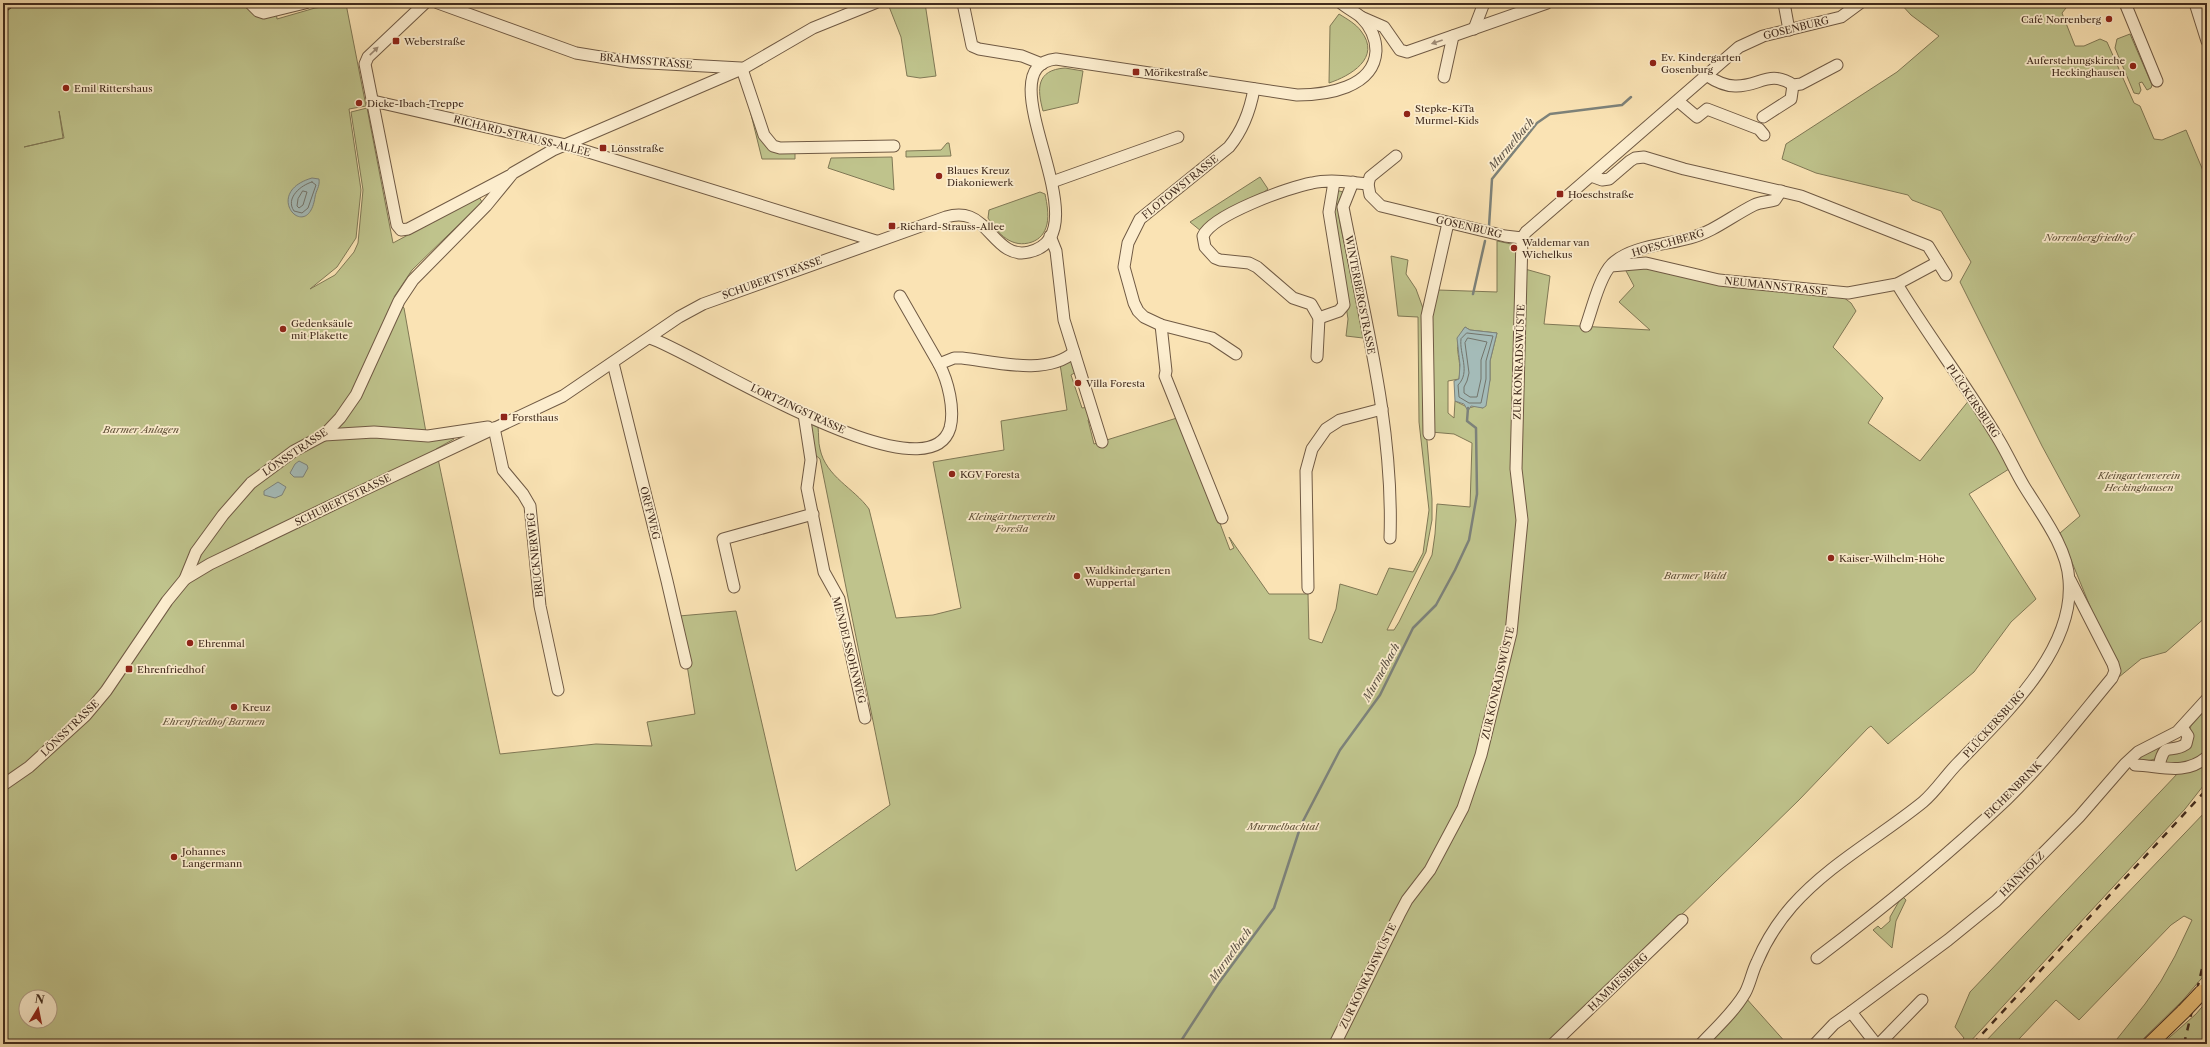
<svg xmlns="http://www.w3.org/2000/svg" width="2210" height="1047" font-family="'Libre Caslon Text',serif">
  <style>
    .green { fill: #bfc38c; stroke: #807855; fill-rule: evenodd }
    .water { fill: #a4bbb8; stroke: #7d827a }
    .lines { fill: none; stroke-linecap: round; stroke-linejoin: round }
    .shore { stroke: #73746b; stroke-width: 1 }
    .stream { stroke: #7d827a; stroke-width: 2.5 }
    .minor-casing { stroke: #705a44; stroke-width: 13 }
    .major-casing { stroke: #422c1e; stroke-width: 16 }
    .minor { stroke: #fcedce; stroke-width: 11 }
    .major { stroke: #edc27a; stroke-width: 14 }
    .rail { stroke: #422c1e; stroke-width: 2.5; stroke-dasharray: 7 7; stroke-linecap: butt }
    .major-bridge-casing { stroke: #422c1e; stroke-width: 16; stroke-linecap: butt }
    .major-bridge { stroke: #edc27a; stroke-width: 14 }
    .oneway { fill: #9f8c76 }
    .poi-dot { fill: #8f2418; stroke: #fcedce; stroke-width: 1.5 }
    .labels { text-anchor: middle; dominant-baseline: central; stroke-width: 3.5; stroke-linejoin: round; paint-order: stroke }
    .poi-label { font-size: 10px; fill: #422c1e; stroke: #fcedce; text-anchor: start }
    .street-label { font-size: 10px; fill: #422c1e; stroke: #fcedce }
    .park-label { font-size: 10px; font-style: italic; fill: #61523a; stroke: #fcedce }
    .water-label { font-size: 11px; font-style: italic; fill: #5a5044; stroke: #fcedce }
  </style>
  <rect width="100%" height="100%" fill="#fae3b4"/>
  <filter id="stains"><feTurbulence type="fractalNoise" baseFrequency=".005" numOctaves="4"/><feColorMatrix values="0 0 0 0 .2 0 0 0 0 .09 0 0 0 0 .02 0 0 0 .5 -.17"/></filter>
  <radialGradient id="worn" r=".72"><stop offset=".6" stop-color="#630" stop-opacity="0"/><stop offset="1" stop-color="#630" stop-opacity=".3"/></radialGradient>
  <g class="green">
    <path d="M18,3H275L277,19L315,8L346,4L366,106L349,109L361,190L356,238L337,267L310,289L335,275L354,252L358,243L363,190L351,112L367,108L393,243L479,197L482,202L412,270L394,297L404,308L427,438L451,437L454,439L436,449L500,754L596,744L652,746L647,722L695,714L679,616L736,611L796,871L890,805L820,459L813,453L808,423L818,427C819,434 818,442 820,449C826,477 854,488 869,509L896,618L933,615L961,608L933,462L1004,450L1001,421L1067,410L1060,364L1071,361L1074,364L1078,371L1071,375L1082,408L1089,407L1092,416L1088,420L1094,444L1180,417L1230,550L1234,548L1229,537L1269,594H1308L1309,639L1322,643L1336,609L1340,584L1377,595L1389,568L1413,572L1423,553L1429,510L1419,422L1418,317L1398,316L1391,256L1408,260L1406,274L1416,289L1424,311L1426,429L1432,499V520L1426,552L1387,630H1394L1399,622L1432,555L1435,534L1437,504L1470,507L1472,443L1454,434L1431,432L1432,317L1438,290L1497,292V241L1516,245L1525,269L1550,276L1544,324L1650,330L1619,302L1634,286L1625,269L1644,267L1843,297L1851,303L1856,311L1833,347L1883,398L1868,423L1920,461L1970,399L2009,469L1969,494L2036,599L2011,622L1974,672L1888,744L1871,726L1868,728L1799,800L1549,1044H3V186L7,185H3V13ZM59,111L64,138L24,147L63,138ZM1465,327L1470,330L1497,333L1490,361V380L1483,408L1476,406L1469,408L1455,401L1454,418L1448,413V381L1459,379C1463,355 1450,348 1465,327ZM26,997H50V1021H26Z"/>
    <polygon points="892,3 925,3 936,76 920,78 907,76 901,37 888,4"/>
    <polygon points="1900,3 2070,3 2062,13 2075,46 2084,46 2100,39 2107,42 2134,103 2140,106 2154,139 2162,140 2186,130 2207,180 2207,616 2166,652 2141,659 2119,677 2060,533 2080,516 2042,446 1960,282 1971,262 1941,211 1912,200 1908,195 1816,173 1782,159 1786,144 1897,72 1939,36 1911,15"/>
    <path d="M1339,14C1347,19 1356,24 1361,31C1382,58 1350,76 1329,83L1330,26Z"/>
    <polygon points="2130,34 2152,85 2151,88 2147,90 2142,82 2139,83 2141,90 2139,94 2134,93 2115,48 2117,39"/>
    <path d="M1065,68L1083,71L1078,103L1043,111C1037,89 1036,70 1065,68Z"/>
    <polygon points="744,86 760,136 795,152 795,159 762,159"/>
    <polygon points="947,143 949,143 951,156 906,157 906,151 941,150"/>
    <polygon points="892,157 894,190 828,168 831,158"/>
    <polygon points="1260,177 1268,189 1254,200 1204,225 1201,231 1190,222"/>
    <polygon points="1336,190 1343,192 1338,204 1339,217 1363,338 1346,336 1348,319 1332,215"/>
    <path d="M1040,192L1045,194C1047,204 1049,214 1047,224C1045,233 1040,239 1032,242C1012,249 998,234 988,218L989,210Z"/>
    <polygon points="2207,708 2207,753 2187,766 2166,763 2163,756 2178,752 2191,726"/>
    <polygon points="2167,741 2169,745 2162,747 2155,759 2135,764 2138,757"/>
    <polygon points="2207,760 2207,781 2185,809 1968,1044 1959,1044 1964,1038 1955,1027 1970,992 2179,772"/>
    <polygon points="2207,810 2207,972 2183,1000 2138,1044 2113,1044 2145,1004 2161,981 2175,956 2192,920 2184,916 2171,925 2079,1020 2056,1000 2019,1039 2024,1044 1983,1044"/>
    <polygon points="1902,896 1906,900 1896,921 1892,948 1873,930 1878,926 1881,929 1890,921 1890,917"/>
    <polygon points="1745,997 1787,1044 1705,1044"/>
    <polygon points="2207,1001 2207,1041 2205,1044 2162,1044 2196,1014"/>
  </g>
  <g class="water">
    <path d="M312,178L319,179C320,187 316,190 315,197C308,245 260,193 312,178Z"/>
    <polygon points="1465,327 1470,330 1497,333 1490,361 1490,380 1486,406 1483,408 1471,406 1468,411 1464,404 1455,401 1454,381 1459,379 1460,365 1457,338"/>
    <polygon points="299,461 307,465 308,468 303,477 294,477 290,473 295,464"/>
    <polygon points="278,482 286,487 282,495 275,498 264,495 264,491"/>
  </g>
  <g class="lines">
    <g class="shore">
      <path d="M312,182L316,185L308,208L302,213L294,211C285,198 301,185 312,182Z"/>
      <polygon points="303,191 307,192 303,205 299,208 297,206 298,199"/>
      <path d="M1467,333L1493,336L1486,361V379L1481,403H1469L1459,397L1458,385C1471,372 1459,354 1461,339Z"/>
      <polygon points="1468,338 1487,342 1481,360 1481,379 1477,397 1470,397 1464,393 1464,387 1467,381 1469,373 1465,343"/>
    </g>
    <g class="stream">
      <polyline points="1489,226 1492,179 1537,123 1550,114 1622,105 1631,97"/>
      <polyline points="1473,294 1485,241"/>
      <polyline points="1179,1044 1218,984 1274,908 1301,825 1340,750 1380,695 1413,628 1436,605 1455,570 1469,540 1477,494 1476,428 1467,421 1468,408"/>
    </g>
    <g class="minor-casing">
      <g id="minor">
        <polyline points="250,3 258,11 264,13 305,3"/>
        <polyline points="425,3 368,57 365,64 397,225 401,230 408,229 509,176"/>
        <polyline points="438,3 576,53 631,62 741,68"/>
        <polyline points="963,3 972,46 979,49 1022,56 1042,64"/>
        <polyline points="1784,3 1789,30"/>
        <polyline points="2125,3 2157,81"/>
        <polyline points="2195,3 2207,41"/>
        <polyline points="1361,17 1384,27 1400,50 1407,52 1547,3"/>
        <polyline points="1474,29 1484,3"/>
        <polyline points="742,69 764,135 773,146 780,148 894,146"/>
        <path d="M1706,75C1715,81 1724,86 1735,86C1758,87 1770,69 1793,85L1801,84L1837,65"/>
        <polyline points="1444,77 1453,36"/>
        <polyline points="373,101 566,145 876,241"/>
        <polyline points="1678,101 1697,117 1707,109 1759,129 1764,135"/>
        <polyline points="1763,117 1791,99 1793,85"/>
        <polyline points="1591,176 1602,180 1609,179 1630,161 1635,158 1644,157 1684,169 1801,196 1928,246 1946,275"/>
        <polyline points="1052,182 1178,137"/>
        <path d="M1334,182L1329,212L1344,305L1339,311L1319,318L1311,304L1293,298L1257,267L1249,263L1220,260L1215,258L1205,247L1203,236C1212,215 1289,187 1312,183C1329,179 1350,182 1368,184L1370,177L1396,156"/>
        <path d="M1353,182L1343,207C1364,316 1394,427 1390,538"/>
        <polyline points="1368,184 1370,195 1381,206 1505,236 1522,238"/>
        <polyline points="1050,236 1056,251 1064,320 1102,442"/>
        <polyline points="1522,238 1526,232 1739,47 1763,36 1841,17 1860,3"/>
        <polyline points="1611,266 1646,263 1719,280 1848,293 1897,284 1938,262"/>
        <polyline points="900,296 939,364"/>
        <polyline points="1161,325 1166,371 1165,376 1222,518"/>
        <path d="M1586,326C1592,309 1600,276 1612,264C1631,246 1665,245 1690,238C1713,232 1732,216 1754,205C1760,202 1768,202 1775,200L1781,191"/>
        <path d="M650,338C694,352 927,503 950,428C955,409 948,381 939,364L954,358H962C996,362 1047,376 1074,352"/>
        <path d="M1236,354L1212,338L1161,325L1144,317L1138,311L1134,303L1124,267L1128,243L1140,219L1229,147C1243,130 1250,111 1254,89"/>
        <polyline points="1317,357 1319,318"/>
        <polyline points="613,363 667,581 686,663"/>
        <polyline points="804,414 811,460 807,488 824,572 839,599 865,718"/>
        <polyline points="494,428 503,470 523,494 530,506 540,606 558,690"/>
        <polyline points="1429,434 1427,316 1448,223"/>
        <polyline points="324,435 374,432 428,436 488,427"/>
        <path d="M185,579L210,564L355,494L563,396L679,317L703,304L946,217C953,215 962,214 970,217C991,225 1001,259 1029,252C1107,234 981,67 1056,59L1297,95C1326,95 1374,88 1376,51C1376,38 1370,26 1361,17C1355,12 1347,8 1341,3"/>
        <polyline points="734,587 723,539 813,514"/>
        <polyline points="1308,588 1306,471 1312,449 1326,429 1340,420 1382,409"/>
        <path d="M2135,765C2162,766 2184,776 2207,757"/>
        <path d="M2159,766C2165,739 2170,755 2186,744L2188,736L2182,727"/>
        <polyline points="3,785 29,767 85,716 106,691 167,601 185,579 196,552 223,515 251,483 294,451 324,435 340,418 356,395 399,301 413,280 486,206 513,173 553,150 744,68 813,28 875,3"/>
        <path d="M1817,958C1883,908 1947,856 2007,799C2045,762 2078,719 2112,678L2115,671L2113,664L2070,580"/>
        <polyline points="1335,1044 1399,915 1407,900 1430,870 1463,808 1481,755 1511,633 1522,520 1516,469 1522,238"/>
        <polyline points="1553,1044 1682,920"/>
        <path d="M1701,1044C1716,1028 1734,1012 1745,993C1750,984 1752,972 1757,962C1765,943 1779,921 1792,906C1829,864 1880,837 1923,802C1936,791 1946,775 1958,763C2003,716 2075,651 2069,580C2067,547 2041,514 2024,486C2015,471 2008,455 1999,440C1967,386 1929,337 1897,284"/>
        <polyline points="1815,1044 1834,1024 1851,1012"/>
        <polyline points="1876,1044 1851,1012 1948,940 1996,901 2079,817 2125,764 2138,752 2177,732 2207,699"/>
        <polyline points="1879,1044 1922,1000"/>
      </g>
    </g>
    <g class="major-casing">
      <g id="major">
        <polyline points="3,4 5,3"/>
        <polyline points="2150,1044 2184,1011"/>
      </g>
    </g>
    <use href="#minor" class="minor"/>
    <use href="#major" class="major"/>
    <g class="rail">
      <polyline points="1973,1044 2207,789"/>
      <polyline points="2184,1044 2207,948"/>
    </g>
    <g class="major-bridge-casing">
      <polyline id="major-bridge" points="2184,1011 2202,992"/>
    </g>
    <use href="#major-bridge" class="major-bridge"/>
  </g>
  <defs><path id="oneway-solid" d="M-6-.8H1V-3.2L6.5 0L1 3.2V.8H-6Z"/></defs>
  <g class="oneway">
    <use href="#oneway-solid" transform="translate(1437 42) rotate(161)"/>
    <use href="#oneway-solid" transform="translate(374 51) rotate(-44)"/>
  </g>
  <g class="poi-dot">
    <circle cx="2109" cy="19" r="4"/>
    <rect x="392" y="37" width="8" height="8" rx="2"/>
    <circle cx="1653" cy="63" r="4"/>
    <circle cx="2133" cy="66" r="4"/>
    <rect x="1132" y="68" width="8" height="8" rx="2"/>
    <circle cx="66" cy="88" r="4"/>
    <circle cx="359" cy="103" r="4"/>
    <circle cx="1407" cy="114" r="4"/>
    <rect x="599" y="144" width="8" height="8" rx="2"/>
    <circle cx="939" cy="176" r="4"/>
    <rect x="1556" y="190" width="8" height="8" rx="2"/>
    <rect x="888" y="222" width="8" height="8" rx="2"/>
    <circle cx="1514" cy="248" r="4"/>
    <circle cx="283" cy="329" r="4"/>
    <circle cx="1078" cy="383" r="4"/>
    <rect x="500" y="413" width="8" height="8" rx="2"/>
    <circle cx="952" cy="474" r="4"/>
    <circle cx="1831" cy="558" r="4"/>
    <circle cx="1077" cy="576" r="4"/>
    <circle cx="190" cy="643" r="4"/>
    <rect x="125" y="665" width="8" height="8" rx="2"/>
    <circle cx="234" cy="707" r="4"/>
    <circle cx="174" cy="857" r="4"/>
  </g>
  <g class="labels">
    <g class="poi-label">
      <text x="2101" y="19" text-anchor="end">Café Norrenberg</text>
      <text x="404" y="41">Weberstraße</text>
      <text x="1661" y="57">Ev. Kindergarten<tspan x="1661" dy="12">Gosenburg</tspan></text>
      <text x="2125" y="60" text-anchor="end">Auferstehungskirche<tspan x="2125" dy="12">Heckinghausen</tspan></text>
      <text x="1144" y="72">Mörikestraße</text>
      <text x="74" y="88">Emil Rittershaus</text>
      <text x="367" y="103">Dicke-Ibach-Treppe</text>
      <text x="1415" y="108">Stepke-KiTa<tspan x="1415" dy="12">Murmel-Kids</tspan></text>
      <text x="611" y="148">Lönsstraße</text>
      <text x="947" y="170">Blaues Kreuz<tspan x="947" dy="12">Diakoniewerk</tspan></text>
      <text x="1568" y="194">Hoeschstraße</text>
      <text x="900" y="226">Richard-Strauss-Allee</text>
      <text x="1522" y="242">Waldemar van<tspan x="1522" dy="12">Wichelkus</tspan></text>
      <text x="291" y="323">Gedenksäule<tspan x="291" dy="12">mit Plakette</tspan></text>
      <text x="1086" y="383">Villa Foresta</text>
      <text x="512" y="417">Forsthaus</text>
      <text x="960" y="474">KGV Foresta</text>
      <text x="1839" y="558">Kaiser-Wilhelm-Höhe</text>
      <text x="1085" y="570">Waldkindergarten<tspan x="1085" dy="12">Wuppertal</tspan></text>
      <text x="198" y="643">Ehrenmal</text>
      <text x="137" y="669">Ehrenfriedhof</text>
      <text x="242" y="707">Kreuz</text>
      <text x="182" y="851">Johannes<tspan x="182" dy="12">Langermann</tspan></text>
    </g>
    <g class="street-label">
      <text transform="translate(1796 28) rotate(-14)">GOSENBURG</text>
      <text transform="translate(646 61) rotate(5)">BRAHMSSTRASSE</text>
      <text transform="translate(522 136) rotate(14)">RICHARD-STRAUSS-ALLEE</text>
      <text transform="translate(1180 187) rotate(-39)">FLOTOWSTRASSE</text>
      <text transform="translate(1469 227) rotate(13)">GOSENBURG</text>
      <text transform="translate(1668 243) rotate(-16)">HOESCHBERG</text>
      <text transform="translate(772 278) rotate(-20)">SCHUBERTSTRASSE</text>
      <text transform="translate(1776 286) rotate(6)">NEUMANNSTRASSE</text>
      <text transform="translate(1360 295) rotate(79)">WINTERBERGSTRASSE</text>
      <text transform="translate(1519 362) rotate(-88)">ZUR KONRADSWÜSTE</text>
      <text transform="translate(1973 401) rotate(56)">PLÜCKERSBURG</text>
      <text transform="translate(798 409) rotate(25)">LORTZINGSTRASSE</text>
      <text transform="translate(295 452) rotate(-34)">LÖNSSTRASSE</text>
      <text transform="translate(343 500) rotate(-26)">SCHUBERTSTRASSE</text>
      <text transform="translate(650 513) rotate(76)">ORFFWEG</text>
      <text transform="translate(535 555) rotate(-96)">BRUCKNERWEG</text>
      <text transform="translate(849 650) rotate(76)">MENDELSSOHNWEG</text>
      <text transform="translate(1498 683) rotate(-77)">ZUR KONRADSWÜSTE</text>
      <text transform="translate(1994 724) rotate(-48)">PLÜCKERSBURG</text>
      <text transform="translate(70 728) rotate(-44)">LÖNSSTRASSE</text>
      <text transform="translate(2013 790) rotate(-45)">EICHENBRINK</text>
      <text transform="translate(2022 874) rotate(-45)">HAINHOLZ</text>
      <text transform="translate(1368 976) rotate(-64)">ZUR KONRADSWÜSTE</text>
      <text transform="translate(1618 982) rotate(-44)">HAMMESBERG</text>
    </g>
    <g class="park-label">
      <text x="2088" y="237">Norrenbergfriedhof</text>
      <text x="141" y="429">Barmer Anlagen</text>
      <text x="2139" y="475">Kleingartenverein<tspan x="2139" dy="12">Heckinghausen</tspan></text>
      <text x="1012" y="516">Kleingärtnerverein<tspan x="1012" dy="12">Foresta</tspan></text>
      <text x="1695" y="575">Barmer Wald</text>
      <text x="214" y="721">Ehrenfriedhof Barmen</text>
      <text x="1283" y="826">Murmelbachtal</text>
    </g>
    <g class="water-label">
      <text transform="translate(1511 144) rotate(-50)">Murmelbach</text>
      <text transform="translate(1381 672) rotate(-61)">Murmelbach</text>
      <text transform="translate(1230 955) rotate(-54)">Murmelbach</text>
    </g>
  </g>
  <rect width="2210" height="1047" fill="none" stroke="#fae3b4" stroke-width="16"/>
  <rect x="4" y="4" width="2202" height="1039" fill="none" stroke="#422c1e" stroke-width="2"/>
  <rect x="8" y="8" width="2194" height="1031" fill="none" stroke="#422c1e"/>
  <g transform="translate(38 1009) rotate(10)"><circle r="19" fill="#fcedce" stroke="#b2a088"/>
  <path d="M0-3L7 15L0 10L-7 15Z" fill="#8f2418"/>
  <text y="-6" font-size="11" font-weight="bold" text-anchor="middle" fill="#422c1e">N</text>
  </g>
  <rect width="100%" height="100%" filter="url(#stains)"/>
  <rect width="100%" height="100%" fill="url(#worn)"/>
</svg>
